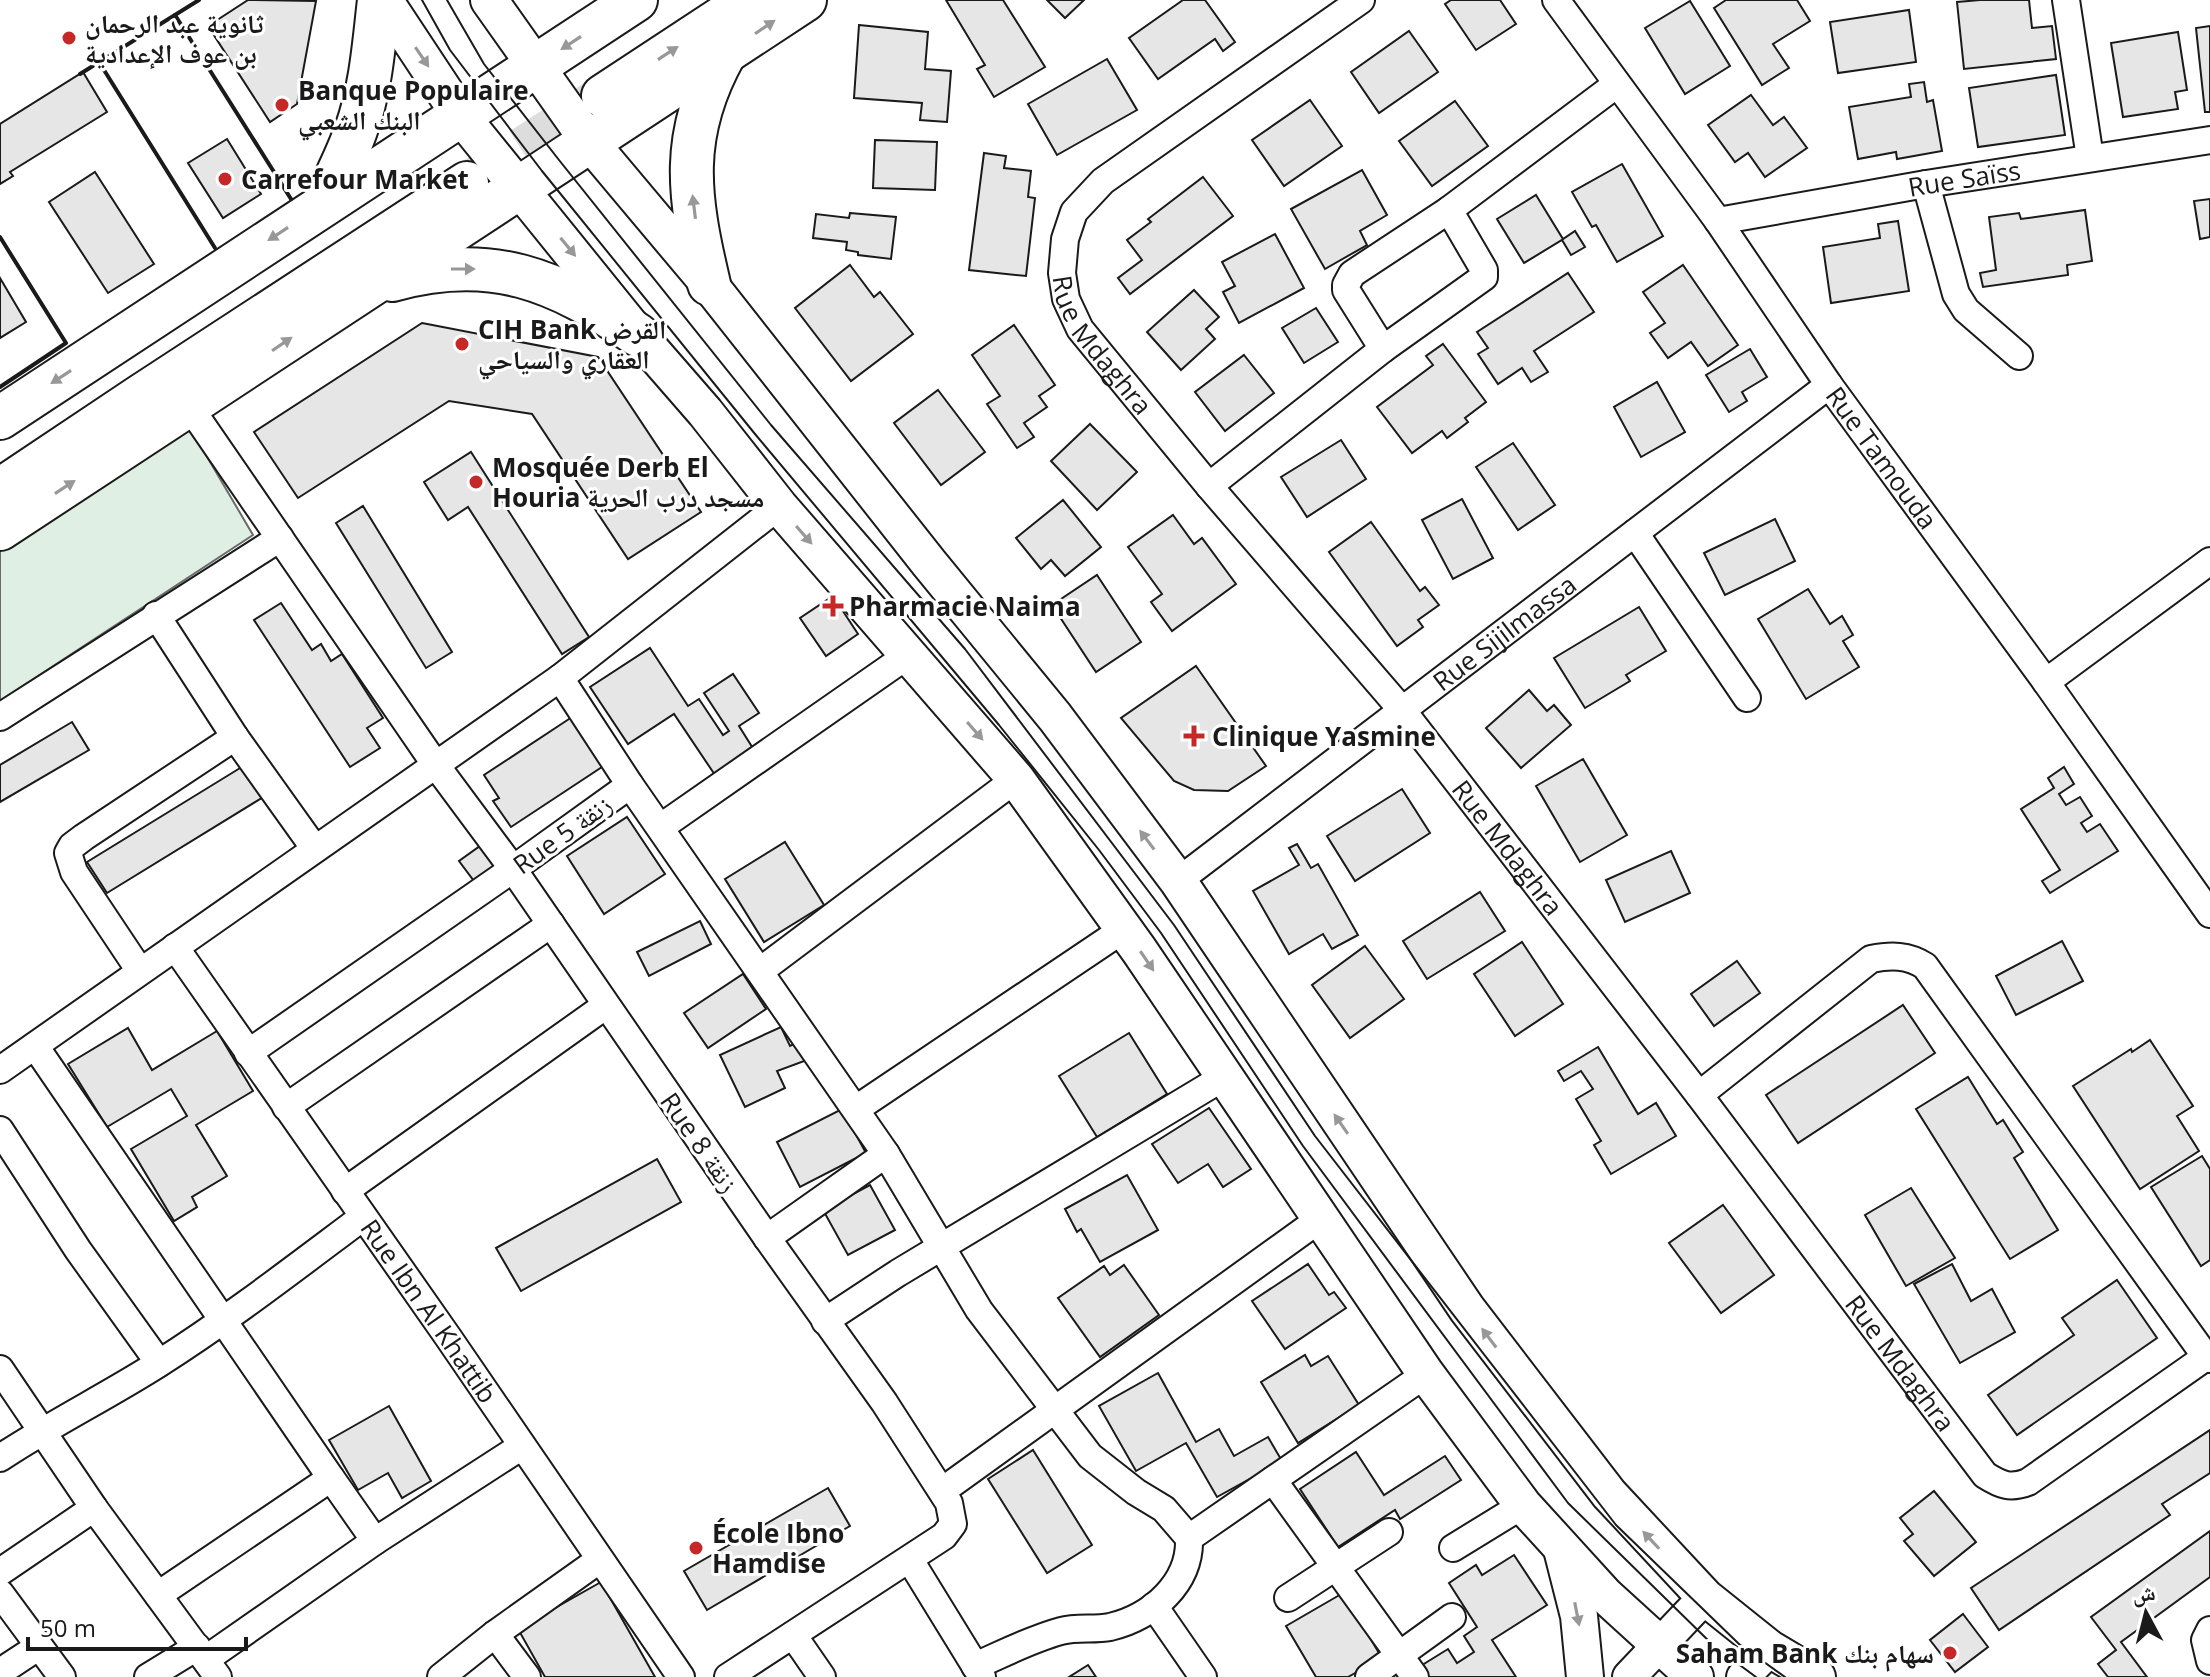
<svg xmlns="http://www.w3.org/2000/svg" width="2210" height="1677" font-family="'Open Sans','Noto Naskh Arabic',sans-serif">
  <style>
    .green { fill: #e0efe3; stroke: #6a6a6a; stroke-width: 2 }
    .building { fill: #e6e6e6; stroke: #1a1a1a; stroke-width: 2 }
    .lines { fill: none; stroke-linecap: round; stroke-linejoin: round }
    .primary-tunnel { stroke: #ddd; stroke-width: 42; stroke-dasharray: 42 21; stroke-linecap: butt }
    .minor-casing { stroke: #1a1a1a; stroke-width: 30 }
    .tertiary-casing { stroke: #1a1a1a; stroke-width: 36 }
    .secondary-casing { stroke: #1a1a1a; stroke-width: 40 }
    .primary-casing { stroke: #1a1a1a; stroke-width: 46 }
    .minor { stroke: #fff; stroke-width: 26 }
    .tertiary { stroke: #fff; stroke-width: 32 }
    .secondary { stroke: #fff; stroke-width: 36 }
    .primary { stroke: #fff; stroke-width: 42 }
    .tram { stroke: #1a1a1a; stroke-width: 2 }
    .wall { stroke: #1a1a1a; stroke-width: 4 }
    .oneway { fill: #989898 }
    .poi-dot { fill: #c62828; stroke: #fff; stroke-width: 3 }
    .labels { text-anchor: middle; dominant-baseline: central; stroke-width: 6; stroke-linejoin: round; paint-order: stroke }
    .poi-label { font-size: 26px; font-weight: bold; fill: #1a1a1a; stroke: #fff; text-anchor: start }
    .street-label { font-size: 26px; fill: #1a1a1a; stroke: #fff }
  </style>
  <rect width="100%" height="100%" fill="#fff"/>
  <polygon class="green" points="189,426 253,535 0,701 0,544"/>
  <g class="building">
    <polygon points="248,0 316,1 297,104 270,122 208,26"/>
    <polygon points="946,0 1003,0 1045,67 994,97 977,69 985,65"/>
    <polygon points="1047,0 1084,0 1065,18"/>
    <polygon points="1183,0 1205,0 1235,42 1223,51 1215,39 1158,79 1129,38"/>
    <polygon points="1451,0 1500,0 1516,24 1476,50 1445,4"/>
    <polygon points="1797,0 1810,21 1773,44 1789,68 1762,85 1714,8 1726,0"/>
    <polygon points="1980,0 2029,0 2032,28 2052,26 2056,59 1964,69 1957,2"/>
    <polygon points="1690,1 1730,66 1685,94 1645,28"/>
    <polygon points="1909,10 1916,62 1838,73 1830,22"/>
    <polygon points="859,25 928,32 925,69 951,71 947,122 920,120 922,103 854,98"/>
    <polygon points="2210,26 2210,112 2205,112 2196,28"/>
    <polygon points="1409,31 1438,72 1379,113 1351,72"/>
    <polygon points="2178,32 2187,90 2175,92 2178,109 2123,117 2111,43"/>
    <polygon points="1107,59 1137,110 1057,155 1028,104"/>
    <polygon points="83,72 107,112 10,172 13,176 0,184 0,124"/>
    <polygon points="2056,75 2065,135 1978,147 1969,88"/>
    <polygon points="1924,82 1927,102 1933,100 1942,151 1897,159 1896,152 1858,159 1849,107 1911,97 1909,84"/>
    <polygon points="1751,95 1773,125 1784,117 1807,148 1765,177 1748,153 1735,162 1708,125"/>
    <polygon points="1310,100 1342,146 1284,186 1252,140"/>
    <polygon points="1455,101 1488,146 1432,186 1399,141"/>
    <polygon points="227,139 261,194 223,218 188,163"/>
    <polygon points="875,140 937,142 935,190 873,188"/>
    <polygon points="984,153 1006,156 1004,168 1031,171 1028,197 1035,198 1026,276 969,270"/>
    <polygon points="1622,164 1663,236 1617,262 1596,225 1592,227 1572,192"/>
    <polygon points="1362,170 1387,215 1360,231 1367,245 1325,269 1291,209"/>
    <polygon points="95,172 154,264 108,293 49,202"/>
    <polygon points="1203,177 1233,216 1130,294 1118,278 1142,260 1127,240 1151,222 1148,219"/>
    <polygon points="1536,195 1563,239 1575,231 1585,247 1571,255 1562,240 1524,263 1497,219"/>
    <polygon points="2210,199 2210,237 2200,239 2194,201"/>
    <polygon points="2085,210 2092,261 2067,265 2068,275 1983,287 1980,273 1996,270 1989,217 2019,213 2021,219"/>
    <polygon points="850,213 896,217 891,259 858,255 858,252 846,250 847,242 813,238 816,214 849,218"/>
    <polygon points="1898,221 1909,291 1831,303 1823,247 1880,238 1878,224"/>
    <polygon points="1275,234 1304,288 1239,323 1223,292 1235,286 1222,262"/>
    <polygon points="850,265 874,297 880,292 913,334 851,381 795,308"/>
    <polygon points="1683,265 1738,345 1708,366 1691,342 1668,358 1650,333 1665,323 1643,292"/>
    <polygon points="1568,273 1594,312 1534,351 1548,372 1531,382 1522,368 1498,384 1478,354 1488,348 1477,332"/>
    <polygon points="0,278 26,322 0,338"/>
    <polygon points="1194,290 1219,317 1206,329 1215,339 1181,370 1147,332"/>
    <polygon points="1316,308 1338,342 1304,363 1282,328"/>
    <polygon points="422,323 598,357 701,512 628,559 532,414 449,401 298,498 254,432"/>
    <polygon points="1014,325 1055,385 1039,396 1047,407 1024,423 1034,437 1017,448 987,404 1000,396 972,355"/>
    <polygon points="1443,344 1486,402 1465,418 1468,422 1447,438 1442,431 1412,453 1377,407 1433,365 1426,356"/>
    <polygon points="1750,349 1767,377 1742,392 1747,401 1729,412 1706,375"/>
    <polygon points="1244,355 1274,393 1225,431 1195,392"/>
    <polygon points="1657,382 1685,432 1641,457 1614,407"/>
    <polygon points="938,390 985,452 941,485 894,423"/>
    <polygon points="1090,424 1137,472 1097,510 1051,461"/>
    <polygon points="1341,440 1366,479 1307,517 1281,477"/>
    <polygon points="1513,443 1555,505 1518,530 1476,467"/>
    <polygon points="471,452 589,637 562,654 468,507 448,520 424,482"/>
    <polygon points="1462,499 1493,558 1453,579 1422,520"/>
    <polygon points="1063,500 1101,547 1065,576 1051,560 1041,569 1016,538"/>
    <polygon points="363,506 452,652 426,668 336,523"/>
    <polygon points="1173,515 1194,544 1202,538 1236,584 1172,631 1151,602 1162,594 1128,547"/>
    <polygon points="1775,519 1795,561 1725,595 1704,553"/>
    <polygon points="1371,522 1420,591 1425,587 1439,605 1418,620 1423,627 1397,646 1329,552"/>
    <polygon points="1097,575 1141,642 1096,672 1052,605"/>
    <polygon points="1808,589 1830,624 1842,616 1853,635 1843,641 1859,667 1806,699 1758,619"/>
    <polygon points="833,596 858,634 826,656 800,618"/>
    <polygon points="281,603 312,650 321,644 331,661 342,654 383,718 367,728 380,748 350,767 254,620"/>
    <polygon points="1639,607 1666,651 1626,675 1630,681 1585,708 1554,658"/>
    <polygon points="650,648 688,706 699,699 723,735 729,731 704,693 733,674 759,713 739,726 754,750 715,775 674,714 628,744 590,687"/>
    <polygon points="1196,666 1266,766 1228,791 1194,790 1174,781 1121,718"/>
    <polygon points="1529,690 1547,711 1554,705 1571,725 1521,768 1486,728"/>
    <polygon points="572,717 605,765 511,827 493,801 499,798 484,775"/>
    <polygon points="72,722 89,750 0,802 0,765"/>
    <polygon points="1583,759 1627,835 1580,862 1536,786"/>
    <polygon points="245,765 265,796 107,893 87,862"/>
    <polygon points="2064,767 2074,784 2059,794 2066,805 2080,797 2092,816 2081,823 2087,832 2100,824 2118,851 2050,893 2042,881 2060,870 2021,809 2054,788 2048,778"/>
    <polygon points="1402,789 1430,833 1355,881 1327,836"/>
    <polygon points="627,817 665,874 604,914 567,856"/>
    <polygon points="487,841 502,861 474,881 459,861"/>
    <polygon points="785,842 824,905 764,942 725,879"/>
    <polygon points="1297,844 1311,868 1318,864 1358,935 1332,949 1323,934 1289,954 1253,891 1299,865 1289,848"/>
    <polygon points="1671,851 1690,893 1625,922 1606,880"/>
    <polygon points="1480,892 1505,931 1427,979 1403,941"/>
    <polygon points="700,921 711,944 649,976 637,952"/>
    <polygon points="2062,941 2083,981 2016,1015 1996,976"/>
    <polygon points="1522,942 1563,1004 1515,1036 1474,974"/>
    <polygon points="1365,946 1404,999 1350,1038 1312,985"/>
    <polygon points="1737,961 1760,993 1714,1026 1691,994"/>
    <polygon points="743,974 766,1009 708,1048 684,1013"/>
    <polygon points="1903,1005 1935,1053 1798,1143 1766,1095"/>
    <polygon points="781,1027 790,1046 798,1042 807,1060 777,1071 785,1088 745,1107 720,1055"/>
    <polygon points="128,1028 152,1070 217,1031 253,1091 196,1125 227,1176 192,1197 197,1207 174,1221 131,1149 187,1116 171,1089 107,1127 68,1064"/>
    <polygon points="1129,1033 1167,1094 1097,1137 1059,1076"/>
    <polygon points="2150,1040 2193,1106 2177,1116 2199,1151 2140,1189 2073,1086 2131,1049 2132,1052"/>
    <polygon points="1598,1047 1638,1114 1656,1103 1676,1136 1611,1174 1594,1145 1601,1141 1576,1099 1593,1089 1581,1071 1564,1081 1558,1071"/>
    <polygon points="1968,1077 1997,1124 2003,1120 2023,1152 2014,1158 2058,1230 2010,1259 1916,1109"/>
    <polygon points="1209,1108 1251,1169 1223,1187 1208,1164 1178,1183 1152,1144"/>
    <polygon points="842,1109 866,1153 800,1187 777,1142"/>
    <polygon points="2202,1156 2210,1169 2210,1260 2201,1266 2151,1187"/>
    <polygon points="657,1159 681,1202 521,1291 496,1248"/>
    <polygon points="1127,1175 1158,1230 1100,1262 1081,1229 1077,1232 1065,1209"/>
    <polygon points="870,1185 895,1230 848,1255 823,1210"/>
    <polygon points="1911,1188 1955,1258 1906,1286 1865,1215"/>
    <polygon points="1723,1205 1774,1275 1721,1313 1669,1243"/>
    <polygon points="1308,1264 1329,1295 1334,1292 1346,1308 1285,1349 1252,1301"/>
    <polygon points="1952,1264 1971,1301 1992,1289 2015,1332 1960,1363 1914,1284"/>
    <polygon points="1124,1265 1159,1315 1100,1357 1058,1298 1104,1266 1110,1275"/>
    <polygon points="2117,1280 2157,1338 2017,1435 1988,1395 2074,1335 2062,1318"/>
    <polygon points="1305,1355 1311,1366 1328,1356 1359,1405 1298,1443 1261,1382"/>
    <polygon points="1158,1373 1196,1442 1219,1429 1234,1456 1268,1437 1282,1461 1217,1497 1186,1443 1136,1471 1099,1406"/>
    <polygon points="389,1406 431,1481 402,1498 388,1473 358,1490 329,1440"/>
    <polygon points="2210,1430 2210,1473 2162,1504 2170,1515 1999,1630 1971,1588"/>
    <polygon points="1033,1450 1092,1545 1047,1573 988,1479"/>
    <polygon points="1356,1452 1384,1495 1445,1456 1461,1480 1400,1519 1395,1510 1338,1547 1300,1489"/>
    <polygon points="828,1488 850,1526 707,1610 684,1571"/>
    <polygon points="1934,1491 1976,1542 1934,1576 1904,1541 1913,1534 1900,1518"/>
    <polygon points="2210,1531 2210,1577 2121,1642 2147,1677 2108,1677 2098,1664 2116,1650 2091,1617"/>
    <polygon points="1514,1555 1547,1605 1492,1640 1516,1677 1426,1677 1419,1667 1448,1649 1457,1663 1474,1652 1464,1636 1477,1627 1449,1583 1476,1565 1482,1575"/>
    <polygon points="601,1582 655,1677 545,1677 518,1629"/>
    <polygon points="1343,1593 1382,1658 1348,1677 1316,1677 1286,1626"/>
    <polygon points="1963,1614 1988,1647 1955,1672 1930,1640"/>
    <polygon points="1088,1665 1096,1677 1069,1677"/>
  </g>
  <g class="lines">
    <polyline class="primary-tunnel" points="468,183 603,96"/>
    <g class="minor-casing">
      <g id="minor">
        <path id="s1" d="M1361,0L1103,181L1074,212L1065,239L1062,273L1066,299L1080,329L1209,486L1402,710L1699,1095L1985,1475C2001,1485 2010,1489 2028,1482L2206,1357"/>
        <path id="s2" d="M1556,0L1718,221L1829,385L2046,682L2210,914"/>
        <polyline points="2066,0 2090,158"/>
        <polyline points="1926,184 1956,294 1966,310 2019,356"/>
        <path id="s3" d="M1718,221L1926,184L2210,140"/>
        <polyline points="1383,349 1346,290 1346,285 1352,274 1449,210 1617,84"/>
        <polyline points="189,406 435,764 513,869 767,1238 884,1402 949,1503 953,1524 944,1536 728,1677"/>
        <polyline points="1209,486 1383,349 1484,277 1484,270 1449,210"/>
        <polyline points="1635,533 1747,698"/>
        <polyline points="156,615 235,737 315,849"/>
        <path d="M560,678L630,785L886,1154L979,1310L1090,1456L1136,1492L1164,1509L1189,1538C1191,1583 1152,1617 1110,1627C1094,1630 1077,1627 1061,1631C1031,1639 1003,1654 975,1666"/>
        <polyline points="2046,682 2210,561"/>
        <polyline points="0,717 280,538"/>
        <polyline points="661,827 908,655"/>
        <path id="s4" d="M1178,881L1829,385"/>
        <path id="s5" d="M175,947L448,1337L681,1677"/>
        <polyline points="140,971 74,872 68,853 72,846 84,837 235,737"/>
        <polyline points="760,971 1016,779"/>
        <polyline points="35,1046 331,1478 158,1595"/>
        <polyline points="248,1053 513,869 630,785"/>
        <polyline points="0,1070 560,678 779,506"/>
        <path d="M1699,1095L1871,959C1891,955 1908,955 1925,966L2206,1357L2210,1359"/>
        <polyline points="286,1107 551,924"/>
        <polyline points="856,1109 1124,929"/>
        <polyline points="0,1130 78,1250 159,1363"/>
        <polyline points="345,1191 605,1006"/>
        <polyline points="767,1238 886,1154"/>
        <polyline points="825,1321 898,1273 1224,1077"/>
        <polyline points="0,1369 94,1508 218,1677"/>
        <path d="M0,1458C51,1424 106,1397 158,1364C229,1319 296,1267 363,1217"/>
        <polyline points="331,1478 375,1541"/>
        <polyline points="1273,1480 1415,1677"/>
        <polyline points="942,1491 1320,1219"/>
        <polyline points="1189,1538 1426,1374"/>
        <polyline points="1453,1548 1523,1505"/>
        <polyline points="910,1560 982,1677"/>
        <polyline points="0,1572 94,1508"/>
        <polyline points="0,1593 62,1677"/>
        <polyline points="1288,1598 1389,1532"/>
        <polyline points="1154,1606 1203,1677"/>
        <polyline points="2210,1630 2205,1640 2210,1661"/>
        <polyline points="495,1634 527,1677"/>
        <polyline points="793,1635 822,1677"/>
        <polyline points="206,1659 375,1541 522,1446"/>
        <polyline points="0,1672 38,1647"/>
        <polyline points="148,1677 197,1647"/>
        <polyline points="441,1677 495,1634 599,1560"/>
        <polyline points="1369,1677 1452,1617"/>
      </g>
    </g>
    <g class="tertiary-casing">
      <g id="tertiary">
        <polyline points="1629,1677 1705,1597"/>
        <polyline points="1743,1677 1770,1649"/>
      </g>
    </g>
    <g class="secondary-casing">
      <g id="secondary">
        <polyline points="384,0 460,115 638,335 705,412 779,506 1016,779 1139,950 1426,1374 1523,1505 1605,1595 1695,1677"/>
        <polyline points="489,0 588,140 709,284 929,563 1055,717 1178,881 1467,1309 1609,1494 1705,1597 1770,1649 1817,1677"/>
        <polyline points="1563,1553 1579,1616 1585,1677"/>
      </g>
    </g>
    <g class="primary-casing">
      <g id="primary">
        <polyline points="603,96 749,0"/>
        <path d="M323,205C334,180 347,156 356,130C371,88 374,44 379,0"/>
        <path d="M392,280C492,252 556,280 638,335"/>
        <path d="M709,284C688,196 679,135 725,53"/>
        <polyline points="0,418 636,0"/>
        <polyline points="0,490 139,397 467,183"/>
        <polyline points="0,529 805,0"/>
      </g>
    </g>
    <use href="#minor" class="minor"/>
    <use href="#tertiary" class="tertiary"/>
    <use href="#secondary" class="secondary"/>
    <use href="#primary" class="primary"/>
    <g class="tram">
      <polyline points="422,0 450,50 542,171 755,434 999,725 1099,850 1161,933 1303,1146 1568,1503 1714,1646 1756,1677"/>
      <polyline points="447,0 484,64 559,160 771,425 965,649 1174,925 1315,1136 1616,1525 1739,1644 1785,1677"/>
    </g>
    <g class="wall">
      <polyline points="175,15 291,199"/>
      <polyline points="99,62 215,248"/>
      <polyline points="80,74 199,0"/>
      <polyline points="0,237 66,343 0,387"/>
    </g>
  </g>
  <defs><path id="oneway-solid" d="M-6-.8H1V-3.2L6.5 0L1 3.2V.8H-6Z" transform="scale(2)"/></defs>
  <g class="oneway">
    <use href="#oneway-solid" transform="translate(765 27) rotate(-34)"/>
    <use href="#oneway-solid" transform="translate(571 43) rotate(147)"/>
    <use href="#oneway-solid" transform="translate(668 53) rotate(-33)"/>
    <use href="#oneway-solid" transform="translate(422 57) rotate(56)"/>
    <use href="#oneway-solid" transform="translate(694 207) rotate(-97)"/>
    <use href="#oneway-solid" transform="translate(278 234) rotate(147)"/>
    <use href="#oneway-solid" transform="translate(568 247) rotate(51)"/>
    <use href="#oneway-solid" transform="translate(463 269)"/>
    <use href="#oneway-solid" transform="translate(282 344) rotate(-34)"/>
    <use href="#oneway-solid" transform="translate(61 377) rotate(147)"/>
    <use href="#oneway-solid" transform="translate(65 487) rotate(-33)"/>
    <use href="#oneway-solid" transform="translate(804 535) rotate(49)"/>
    <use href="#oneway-solid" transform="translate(975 731) rotate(49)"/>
    <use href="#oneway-solid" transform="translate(1147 840) rotate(-127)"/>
    <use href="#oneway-solid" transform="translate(1147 961) rotate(56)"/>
    <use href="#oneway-solid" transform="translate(1341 1124) rotate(-125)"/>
    <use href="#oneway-solid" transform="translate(1489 1338) rotate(-127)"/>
    <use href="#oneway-solid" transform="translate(1651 1540) rotate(-133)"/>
    <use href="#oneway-solid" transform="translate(1577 1614) rotate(79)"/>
  </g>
  <g class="poi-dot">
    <circle cx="69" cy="38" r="8"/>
    <circle cx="282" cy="105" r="8"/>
    <circle cx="225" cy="179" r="8"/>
    <circle cx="462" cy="344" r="8"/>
    <circle cx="476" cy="482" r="8"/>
    <path d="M829 594h8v8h8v8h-8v8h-8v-8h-8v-8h8z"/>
    <path d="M1190 724h8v8h8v8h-8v8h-8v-8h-8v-8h8z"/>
    <circle cx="696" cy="1548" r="8"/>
    <circle cx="1950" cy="1653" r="8"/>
  </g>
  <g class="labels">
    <g class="poi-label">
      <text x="85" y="23">ثانوية عبد الرحمان<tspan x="85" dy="30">بن عوف الإعدادية</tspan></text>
      <text x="298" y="90">Banque Populaire<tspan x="298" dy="30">البنك الشعبي</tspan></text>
      <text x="241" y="179">Carrefour Market</text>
      <text x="478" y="329">CIH Bank القرض<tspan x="478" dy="30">العقاري والسياحي</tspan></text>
      <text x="492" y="467">Mosquée Derb El<tspan x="492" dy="30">Houria مسجد درب الحرية</tspan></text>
      <text x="849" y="606">Pharmacie Naima</text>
      <text x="1212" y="736">Clinique Yasmine</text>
      <text x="712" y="1533">École Ibno<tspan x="712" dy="30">Hamdise</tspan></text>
      <text x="1934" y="1653" text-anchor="end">Saham Bank سهام بنك</text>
    </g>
    <g class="street-label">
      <text stroke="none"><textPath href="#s3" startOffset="250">Rue Saïss</textPath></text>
      <text stroke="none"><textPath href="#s1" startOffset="504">Rue Mdaghra</textPath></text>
      <text stroke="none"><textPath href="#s2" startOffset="562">Rue Tamouda</textPath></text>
      <text stroke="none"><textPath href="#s4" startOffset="410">Rue Sijilmassa</textPath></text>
      <text transform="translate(562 834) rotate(-36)">Rue 5 زنقة</text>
      <text stroke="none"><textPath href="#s1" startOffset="1152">Rue Mdaghra</textPath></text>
      <text transform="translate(700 1142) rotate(55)">Rue 8 زنقة</text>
      <text stroke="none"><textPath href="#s5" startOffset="444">Rue Ibn Al Khattib</textPath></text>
      <text stroke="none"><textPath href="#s1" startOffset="1800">Rue Mdaghra</textPath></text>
    </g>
  </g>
  <g transform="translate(2146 1613) rotate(353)" stroke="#ffffff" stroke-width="6" paint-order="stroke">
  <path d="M0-6L14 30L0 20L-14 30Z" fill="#1a1a1a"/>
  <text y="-12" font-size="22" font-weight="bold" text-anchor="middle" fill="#1a1a1a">ش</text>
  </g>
  <path d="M28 1637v12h218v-12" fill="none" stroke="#1a1a1a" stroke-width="4"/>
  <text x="40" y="1637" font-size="24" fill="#1a1a1a" stroke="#ffffff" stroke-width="6" paint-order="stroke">50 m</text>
</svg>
